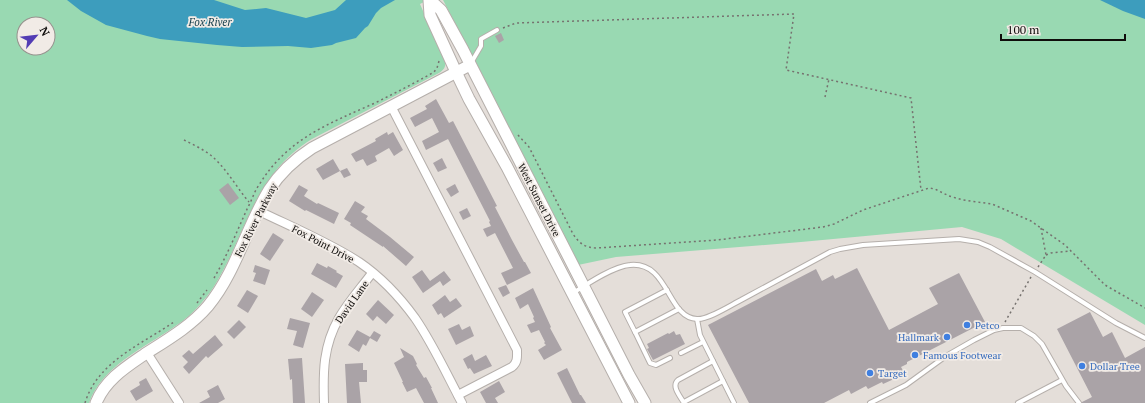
<svg xmlns="http://www.w3.org/2000/svg" width="1145" height="403" font-family="'PT Serif',serif">
  <style>
    .green { fill: #99d9b2; fill-rule: evenodd }
    .water { fill: #3d9dbd }
    .building { fill: #aaa3a7 }
    .lines { fill: none; stroke-linecap: round; stroke-linejoin: round }
    .lane-casing { stroke: #b5afab; stroke-width: 6 }
    .street-casing { stroke: #b5afab; stroke-width: 10 }
    .secondary-casing { stroke: #b5afab; stroke-width: 13 }
    .path { stroke: #76726f; stroke-width: 1.5; stroke-dasharray: 2 3; stroke-linecap: butt }
    .lane { stroke: #fff; stroke-width: 4 }
    .street { stroke: #fff; stroke-width: 8 }
    .secondary { stroke: #fff; stroke-width: 11 }
    .shop-dot { fill: #3f7fe0; stroke: #f1ebe6; stroke-width: 1.5 }
    .labels { text-anchor: middle; dominant-baseline: central; stroke-width: 3.5; stroke-linejoin: round; paint-order: stroke }
    .street-label { font-size: 10px; fill: #0f0d0b; stroke: #f1ebe6 }
    .shop-label { font-size: 10px; fill: #366cbe; stroke: #f1ebe6; text-anchor: start }
    .water-label { font-size: 11px; font-style: italic; fill: #133d4b; stroke: #f1ebe6 }
  </style>
  <rect width="100%" height="100%" fill="#e4ded9"/>
  <g class="green">
    <path d="M0,0H428L420,4L445,62C446,68 443,70 439,73L312,139C266,167 251,211 230,257C222,272 215,288 203,301C195,311 185,320 174,327C144,348 102,366 89,403H0ZM24,24H48V48H24Z"/>
    <polygon points="443,0 1145,0 1145,325 1001,239 962,227 801,242 616,257 578,265 519,147"/>
  </g>
  <g class="water">
    <polygon points="67,0 214,0 245,10 266,8 306,18 335,10 346,0 395,0 381,8 376,13 368,26 365,28 356,38 336,43 332,45 311,48 288,46 242,47 217,45 160,39 147,36 106,25 81,11"/>
    <polygon points="1100,0 1145,0 1145,19 1123,11"/>
  </g>
  <g class="building">
    <polygon points="501,33 504,40 499,43 495,36"/>
    <polygon points="436,99 449,123 453,121 497,206 495,207 512,240 524,262 525,262 531,273 507,285 501,273 513,268 495,233 487,237 483,229 491,226 489,222 490,221 448,139 426,150 422,141 439,132 432,118 415,127 410,118 427,109 425,106"/>
    <polygon points="387,132 388,135 393,132 403,150 394,156 389,148 375,156 377,161 367,166 363,159 356,162 351,154 376,141 375,139"/>
    <polygon points="442,158 447,168 438,172 433,163"/>
    <polygon points="333,159 340,171 323,180 316,169"/>
    <polygon points="347,168 351,175 344,178 340,171"/>
    <polygon points="228,183 239,198 230,205 219,190"/>
    <polygon points="455,184 459,192 451,197 446,189"/>
    <polygon points="299,185 308,190 304,196 317,204 318,203 339,213 334,224 306,210 305,211 289,201"/>
    <polygon points="355,201 365,207 361,212 368,216 366,219 390,237 414,257 406,266 383,246 383,247 350,225 351,223 344,219"/>
    <polygon points="467,208 471,216 463,220 459,212"/>
    <polygon points="273,233 284,240 270,261 260,254"/>
    <polygon points="317,263 327,268 328,266 337,271 336,272 343,276 336,288 311,274"/>
    <polygon points="255,265 270,270 265,285 253,281 256,273 253,272"/>
    <polygon points="857,268 889,330 938,304 929,288 959,273 985,322 907,362 907,364 901,367 905,374 883,384 882,382 868,389 866,386 851,394 849,390 824,403 749,403 708,325 816,269 822,281 833,275 835,279"/>
    <polygon points="422,270 430,281 444,271 451,280 443,286 440,281 423,293 412,277"/>
    <polygon points="506,285 510,293 503,297 498,288"/>
    <polygon points="533,288 551,327 550,328 562,350 544,360 538,350 546,345 544,343 545,342 539,330 531,333 527,325 535,322 533,318 534,317 528,304 520,309 515,298"/>
    <polygon points="247,290 258,296 248,313 237,306"/>
    <polygon points="312,292 324,300 312,317 301,309"/>
    <polygon points="445,295 450,302 456,298 462,306 444,318 441,313 438,315 432,305"/>
    <polygon points="378,300 394,315 386,324 377,316 373,321 366,314"/>
    <polygon points="1090,312 1103,337 1112,332 1125,358 1145,347 1145,403 1082,403 1082,402 1092,397 1057,329"/>
    <polygon points="290,318 310,323 303,348 293,345 297,331 287,329"/>
    <polygon points="239,320 246,327 234,339 227,332"/>
    <polygon points="459,324 462,330 470,326 474,336 456,345 448,329"/>
    <polygon points="357,330 370,337 374,331 381,335 377,342 370,338 366,346 363,344 359,352 348,345"/>
    <polygon points="674,331 676,335 680,334 685,344 653,360 647,349 649,348 647,344 668,333 669,334"/>
    <polygon points="215,335 223,345 208,358 206,356 189,374 183,367 188,362 182,356 189,350 193,354"/>
    <polygon points="400,348 413,356 417,364 416,365 424,378 426,377 432,388 431,388 438,403 424,403 416,388 407,392 402,382 403,382 394,363 404,357"/>
    <polygon points="472,354 475,361 486,355 492,366 474,374 470,368 468,369 463,359"/>
    <polygon points="302,358 305,403 293,403 292,379 290,380 288,359"/>
    <polygon points="363,363 363,370 367,370 367,382 359,382 361,403 347,403 345,364"/>
    <polygon points="567,368 580,395 581,395 586,403 572,403 557,373"/>
    <polygon points="146,378 153,391 136,401 130,391 140,385 139,382"/>
    <polygon points="499,381 505,392 495,398 498,403 486,403 480,392"/>
    <polygon points="218,385 225,399 218,403 199,403 210,397 207,391"/>
  </g>
  <g class="lines">
    <g class="lane-casing">
      <g id="lane">
        <polyline points="471,63 481,46 481,39 497,30"/>
        <polyline points="667,290 625,312 635,332 679,309"/>
        <path d="M573,293C587,284 614,266 630,265C669,261 667,318 697,319C708,320 731,305 741,300C771,284 800,268 830,252L840,249L863,245L959,239L978,242L990,247L1035,272L1116,323L1145,338"/>
        <polyline points="697,319 700,335 734,403"/>
        <polyline points="635,332 650,363 656,365 670,358"/>
        <polyline points="681,353 703,342"/>
        <polyline points="684,402 723,381"/>
        <path d="M684,403C680,396 671,386 678,380L713,361"/>
        <polyline points="870,403 906,385 946,356 974,340 994,330 1003,328 1021,328 1034,336 1042,344 1066,386 1079,403"/>
        <polyline points="1018,403 1062,380"/>
      </g>
    </g>
    <g class="street-casing">
      <g id="street">
        <path d="M391,106L517,350C517,357 518,362 512,367L458,395"/>
        <path d="M259,211C292,227 328,242 359,262C381,277 399,296 415,318C433,344 447,375 462,403"/>
        <polyline points="147,353 179,403"/>
        <path d="M324,403C323,372 323,346 339,318C348,302 361,288 372,273"/>
      </g>
    </g>
    <g class="secondary-casing">
      <g id="secondary">
        <polyline points="429,0 430,15 456,72 469,99 507,167 629,403"/>
        <polyline points="430,0 441,10 463,50 629,375 645,403"/>
        <path d="M96,403C105,380 126,367 145,354C167,340 191,326 208,306C236,272 246,228 269,190C280,173 295,159 312,148L470,65"/>
      </g>
    </g>
    <g class="path">
      <polyline points="503,28 516,23 794,14 786,70 911,98 921,190"/>
      <polyline points="825,97 829,79"/>
      <path d="M518,135L529,147L573,234C579,243 585,248 597,248L717,240L823,227L834,224L863,210L929,188L935,189L949,196L963,200L992,204L1031,221L1065,245L1105,285L1145,308"/>
      <path d="M184,140C194,145 205,150 214,158C228,171 237,188 249,202"/>
      <polyline points="1046,255 1051,253 1071,251"/>
      <polyline points="1038,267 1046,255 1041,228"/>
      <path d="M214,278C227,256 237,231 248,207C252,200 254,192 259,185C287,139 328,124 375,103C395,93 415,83 434,72L437,68L439,61H440"/>
      <polyline points="197,303 207,290"/>
      <polyline points="1005,322 1031,277"/>
      <path d="M85,403C97,362 142,344 174,322"/>
    </g>
    <use href="#lane" class="lane"/>
    <use href="#street" class="street"/>
    <use href="#secondary" class="secondary"/>
  </g>
  <g class="shop-dot">
    <circle cx="967" cy="325" r="4"/>
    <circle cx="947" cy="337" r="4"/>
    <circle cx="915" cy="355" r="4"/>
    <circle cx="1082" cy="366" r="4"/>
    <circle cx="870" cy="373" r="4"/>
  </g>
  <g class="labels">
    <g class="street-label">
      <text transform="translate(539 200) rotate(63)">West Sunset Drive</text>
      <text transform="translate(256 220) rotate(-63)">Fox River Parkway</text>
      <text transform="translate(323 244) rotate(28)">Fox Point Drive</text>
      <text transform="translate(352 302) rotate(-55)">David Lane</text>
    </g>
    <g class="shop-label">
      <text x="975" y="325">Petco</text>
      <text x="939" y="337" text-anchor="end">Hallmark</text>
      <text x="923" y="355">Famous Footwear</text>
      <text x="1090" y="366">Dollar Tree</text>
      <text x="878" y="373">Target</text>
    </g>
    <g class="water-label">
      <text x="210" y="22">Fox River</text>
    </g>
  </g>
  <g transform="translate(36 36) rotate(62)"><circle r="19" fill="#f1ebe6" stroke="#97928e"/>
  <path d="M0-3L7 15L0 10L-7 15Z" fill="#523cb4"/>
  <text y="-6" font-size="11" font-weight="bold" text-anchor="middle" fill="#0f0d0b">N</text>
  </g>
  <path d="M1001 34v6h124v-6" fill="none" stroke="#0f0d0b" stroke-width="2"/>
  <text x="1007" y="34" font-size="12" fill="#0f0d0b" stroke="#f1ebe6" stroke-width="3" paint-order="stroke">100 m</text>
</svg>
